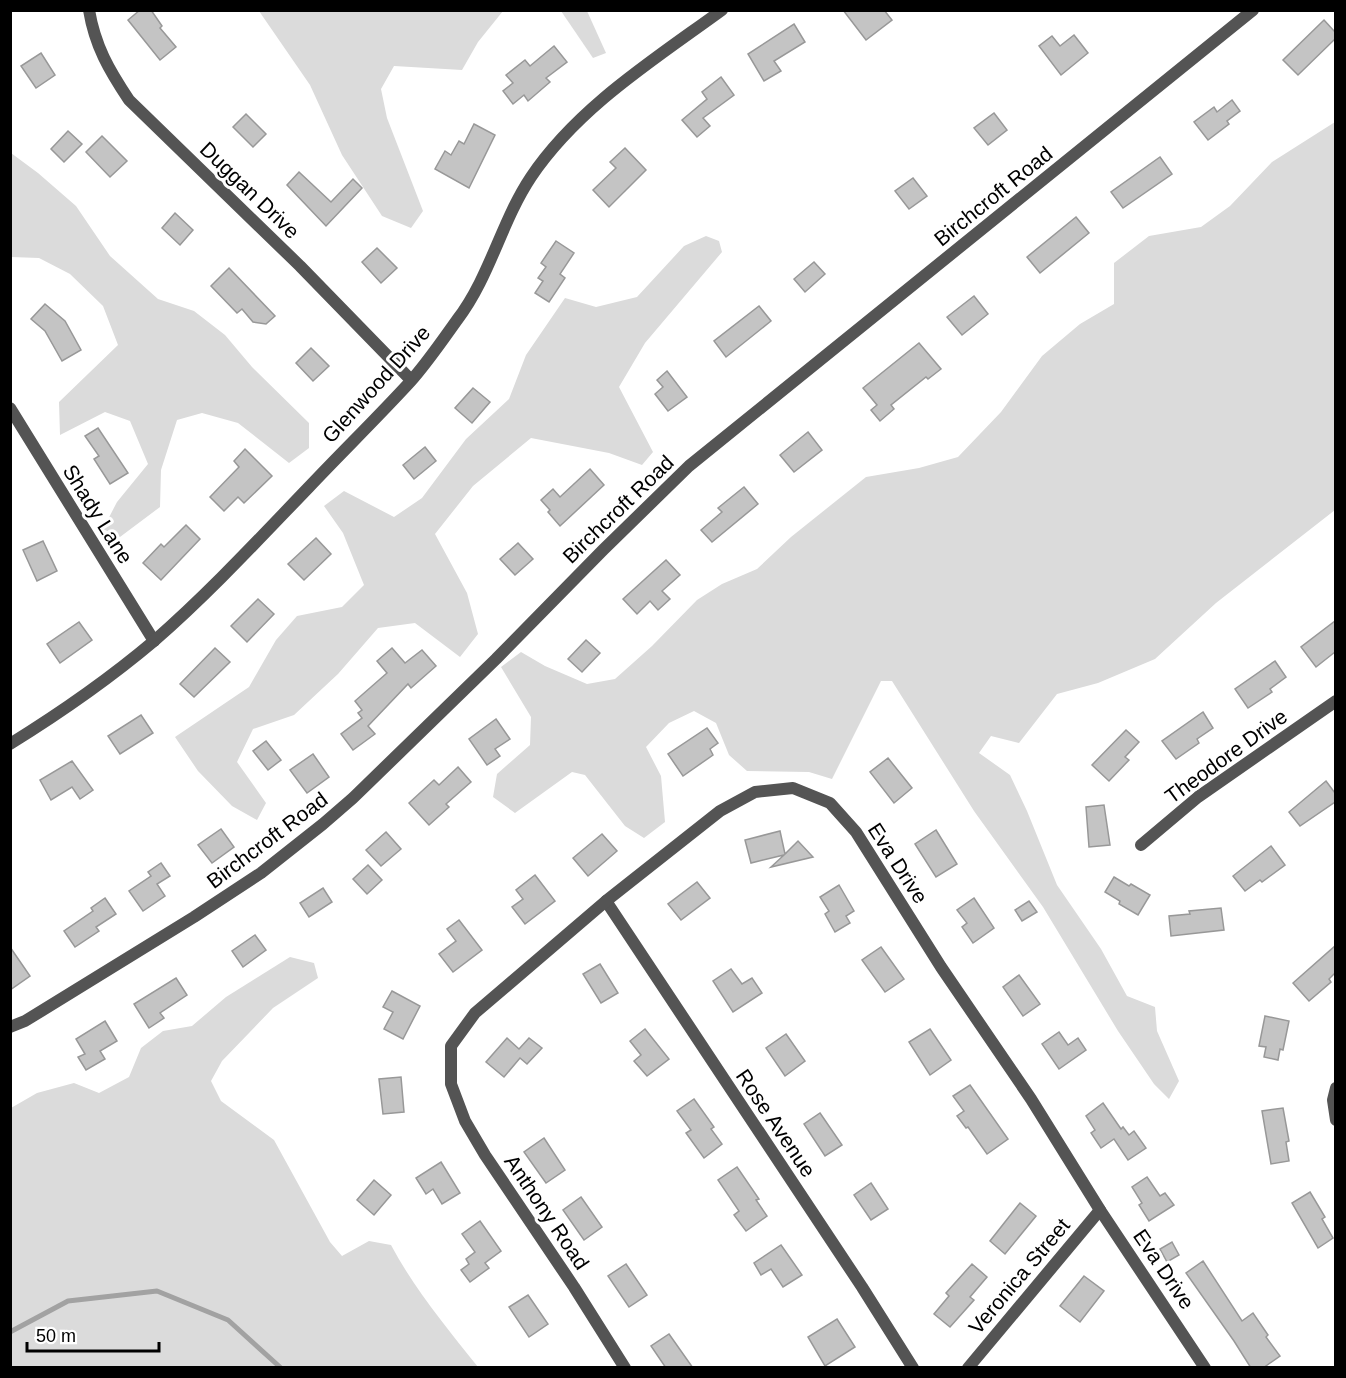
<svg xmlns="http://www.w3.org/2000/svg" width="1346" height="1378" font-family="Arial,sans-serif">
  <style>
    .green { fill: #dbdbdb }
    .lines { fill: none; stroke-linecap: round; stroke-linejoin: round }
    .stream { stroke: #a2a2a2; stroke-width: 5 }
    .building { fill: #c4c4c4; stroke: #989898; stroke-width: 1.5 }
    .street { stroke: #545454; stroke-width: 12 }
    .labels { text-anchor: middle; dominant-baseline: central; stroke-width: 6; stroke-linejoin: round; paint-order: stroke }
    .street-label { font-size: 21px; fill: #000; stroke: #fff }
  </style>
  <rect width="100%" height="100%" fill="#fff"/>
  <g class="green">
    <polygon points="259,11 503,11 478,42 462,70 394,66 381,89 387,118 423,211 411,228 382,216 342,155 310,85"/>
    <polygon points="561,11 587,11 606,53 593,58"/>
    <polygon points="1335,122 1335,510 1216,603 1155,659 1098,683 1057,694 1019,743 991,736 979,753 1010,775 1027,811 1057,885 1101,949 1127,996 1155,1007 1157,1031 1179,1081 1169,1099 1154,1084 1118,1031 1043,907 974,811 892,681 881,681 832,779 809,772 747,771 729,755 716,723 694,711 669,723 646,747 661,776 665,822 644,838 625,826 585,775 572,772 515,813 493,797 497,774 530,745 531,717 501,667 521,652 545,666 587,684 615,679 652,646 697,600 722,584 757,569 791,537 866,477 919,468 958,457 1001,412 1042,356 1080,324 1114,304 1114,263 1149,236 1201,227 1230,206 1272,162"/>
    <polygon points="11,153 38,173 76,206 110,256 158,299 194,311 225,335 252,367 309,423 309,448 289,463 238,423 202,413 177,420 161,470 160,507 120,537 103,529 117,502 148,464 130,421 105,412 60,435 59,402 118,345 103,306 70,274 39,258 11,257"/>
    <polygon points="706,236 719,241 722,252 645,343 619,387 653,452 642,465 609,453 531,438 473,486 435,534 467,593 478,634 460,657 415,623 378,628 338,674 294,715 253,729 237,762 266,803 257,820 232,806 198,771 175,737 249,687 276,640 297,616 342,607 364,585 343,533 324,506 344,491 394,517 422,498 466,439 509,399 526,355 565,298 596,307 637,297 684,246"/>
    <path d="M290,957L314,963L318,978L273,1008L222,1061L211,1081L221,1101L274,1140L330,1242L342,1256L369,1241L391,1245C415,1290 447,1328 478,1367H11V1108L37,1093L74,1083L99,1093L129,1077L141,1048L163,1031L192,1026L226,997Z"/>
  </g>
  <g class="lines">
    <polyline class="stream" points="10,1332 68,1301 157,1291 228,1320 281,1368"/>
  </g>
  <g class="building">
    <polygon points="140,10 151,10 162,26 160,28 176,47 160,60 128,20"/>
    <polygon points="843,10 884,10 892,20 866,40"/>
    <polygon points="1324,20 1335,32 1335,39 1298,75 1283,60"/>
    <polygon points="794,24 805,42 774,61 781,71 764,81 748,54"/>
    <polygon points="1074,35 1088,53 1061,75 1039,46 1052,36 1060,46"/>
    <polygon points="554,46 567,62 546,78 550,82 528,101 524,95 513,104 503,91 513,83 506,75 525,60 530,66"/>
    <polygon points="41,53 55,75 36,88 21,66"/>
    <polygon points="721,77 734,95 703,118 710,126 697,137 682,120 707,99 702,92"/>
    <polygon points="1232,100 1240,111 1227,121 1229,124 1208,140 1194,122 1214,107 1217,112"/>
    <polygon points="994,113 1007,130 988,145 974,128"/>
    <polygon points="246,114 266,134 253,147 233,127"/>
    <polygon points="474,124 495,135 469,188 435,169 445,151 451,155 459,141 464,144"/>
    <polygon points="68,131 82,144 64,162 51,149"/>
    <polygon points="102,136 127,161 110,177 86,152"/>
    <polygon points="625,148 646,170 609,207 593,190 616,168 610,162"/>
    <polygon points="1160,157 1172,174 1123,208 1111,192"/>
    <polygon points="299,172 331,202 353,179 362,188 326,226 287,185"/>
    <polygon points="913,178 927,196 909,209 895,191"/>
    <polygon points="175,213 193,230 180,245 162,228"/>
    <polygon points="1076,217 1089,233 1040,273 1027,257"/>
    <polygon points="556,241 574,253 560,274 565,278 549,302 535,293 543,281 538,278 546,267 541,263"/>
    <polygon points="377,248 397,268 381,283 362,262"/>
    <polygon points="814,262 825,274 805,292 794,279"/>
    <polygon points="229,268 275,316 266,324 253,322 242,309 237,313 211,286"/>
    <polygon points="974,296 988,314 962,335 947,317"/>
    <polygon points="45,304 65,321 81,350 62,361 45,331 31,319"/>
    <polygon points="759,306 771,321 726,357 714,341"/>
    <polygon points="919,343 941,369 928,379 926,377 891,405 894,409 880,421 871,410 877,405 863,388"/>
    <polygon points="311,348 329,366 313,381 296,363"/>
    <polygon points="667,371 687,397 668,411 655,394 663,387 657,380"/>
    <polygon points="473,388 490,402 472,423 455,408"/>
    <polygon points="98,428 128,473 110,484 94,459 99,456 85,436"/>
    <polygon points="808,432 822,450 794,472 780,455"/>
    <polygon points="425,447 436,461 414,479 403,465"/>
    <polygon points="245,449 272,476 244,503 238,497 224,511 210,497 239,467 234,461"/>
    <polygon points="590,469 604,485 560,526 548,512 550,510 541,500 553,489 560,497"/>
    <polygon points="744,487 758,504 712,542 701,530 722,512 718,508"/>
    <polygon points="186,525 200,539 161,580 143,563 161,544 164,547"/>
    <polygon points="316,538 331,554 304,580 288,564"/>
    <polygon points="43,541 57,571 37,581 23,550"/>
    <polygon points="518,543 533,559 515,575 500,559"/>
    <polygon points="666,560 680,575 662,591 670,599 658,610 650,601 637,614 623,599"/>
    <polygon points="258,599 274,614 247,642 231,626"/>
    <polygon points="1335,621 1335,652 1316,667 1301,647"/>
    <polygon points="79,622 92,640 60,663 47,644"/>
    <polygon points="586,640 600,653 582,672 568,659"/>
    <polygon points="215,648 230,662 194,697 180,684"/>
    <polygon points="392,648 405,663 422,650 436,666 411,688 408,684 368,726 375,734 353,750 341,734 362,718 358,713 362,710 355,701 387,673 377,661"/>
    <polygon points="1275,661 1286,677 1270,689 1272,692 1248,708 1235,689"/>
    <polygon points="1203,712 1213,728 1197,739 1199,743 1176,759 1162,741"/>
    <polygon points="141,715 153,733 120,754 108,736"/>
    <polygon points="496,719 510,739 495,749 500,756 487,765 469,739"/>
    <polygon points="707,728 718,743 710,749 713,755 683,776 668,754"/>
    <polygon points="1126,730 1139,742 1125,757 1129,760 1109,781 1092,765"/>
    <polygon points="266,741 281,760 268,770 253,751"/>
    <polygon points="313,754 329,777 307,793 290,770"/>
    <polygon points="888,758 912,788 894,803 870,772"/>
    <polygon points="72,761 93,790 80,799 72,787 51,800 40,780"/>
    <polygon points="458,767 471,782 446,804 449,807 429,825 409,803 434,780 439,785"/>
    <polygon points="1326,781 1335,793 1335,802 1300,826 1289,812"/>
    <polygon points="1104,805 1110,845 1089,847 1086,807"/>
    <polygon points="221,829 234,847 212,863 198,845"/>
    <polygon points="936,830 957,864 936,877 915,844"/>
    <polygon points="780,831 785,854 798,841 813,857 771,867 784,855 751,863 745,840"/>
    <polygon points="386,832 401,849 381,866 366,850"/>
    <polygon points="602,834 617,851 588,876 573,858"/>
    <polygon points="1271,846 1285,865 1262,882 1260,880 1245,891 1233,876"/>
    <polygon points="161,863 170,876 157,884 165,896 143,911 129,891 151,876 148,872"/>
    <polygon points="368,865 382,880 367,894 353,879"/>
    <polygon points="535,875 555,901 525,924 512,907 523,899 516,890"/>
    <polygon points="1114,877 1129,886 1131,884 1150,895 1138,915 1119,904 1120,901 1105,892"/>
    <polygon points="697,882 710,898 681,920 668,904"/>
    <polygon points="839,885 854,911 846,916 850,923 835,932 825,914 829,911 820,897"/>
    <polygon points="323,888 332,902 309,917 300,903"/>
    <polygon points="105,898 116,914 96,927 99,931 75,947 64,931 93,911 91,908"/>
    <polygon points="974,898 994,928 973,943 962,927 967,923 957,910"/>
    <polygon points="1029,901 1037,912 1022,921 1015,910"/>
    <polygon points="1221,908 1224,930 1171,936 1169,916 1190,914 1189,911"/>
    <polygon points="459,920 482,950 453,972 439,954 456,941 447,929"/>
    <polygon points="255,935 266,950 243,967 232,951"/>
    <polygon points="1335,946 1335,973 1329,979 1331,982 1309,1001 1293,983"/>
    <polygon points="10,947 30,976 10,990"/>
    <polygon points="881,947 904,979 885,992 862,960"/>
    <polygon points="600,964 618,993 601,1003 583,974"/>
    <polygon points="731,969 742,984 752,978 762,993 733,1012 713,981"/>
    <polygon points="1019,975 1040,1004 1023,1016 1003,987"/>
    <polygon points="176,978 187,995 160,1013 164,1018 149,1028 134,1004"/>
    <polygon points="392,991 420,1006 403,1039 384,1029 393,1012 383,1007"/>
    <polygon points="1265,1016 1289,1021 1283,1050 1280,1049 1278,1060 1264,1057 1266,1047 1259,1046"/>
    <polygon points="105,1021 117,1041 100,1051 105,1059 86,1070 78,1057 85,1054 76,1039"/>
    <polygon points="645,1029 669,1059 647,1076 634,1061 641,1055 630,1041"/>
    <polygon points="930,1029 951,1060 930,1075 909,1042"/>
    <polygon points="1059,1032 1068,1045 1078,1038 1086,1050 1059,1069 1042,1044"/>
    <polygon points="786,1034 805,1061 785,1076 766,1048"/>
    <polygon points="507,1038 519,1049 529,1038 542,1048 527,1064 520,1058 504,1077 486,1062"/>
    <polygon points="401,1077 404,1112 383,1114 379,1079"/>
    <polygon points="970,1085 1008,1139 987,1154 968,1127 966,1128 957,1116 964,1111 953,1096"/>
    <polygon points="694,1099 714,1127 711,1129 722,1144 704,1158 686,1133 691,1130 677,1111"/>
    <polygon points="1103,1103 1121,1129 1123,1127 1129,1135 1134,1131 1146,1148 1128,1160 1114,1139 1101,1148 1091,1133 1095,1130 1086,1116"/>
    <polygon points="1283,1108 1289,1141 1286,1142 1289,1161 1271,1164 1262,1111"/>
    <polygon points="820,1113 842,1145 825,1156 804,1124"/>
    <polygon points="544,1138 565,1170 546,1183 524,1152"/>
    <polygon points="441,1162 460,1193 442,1204 433,1189 426,1194 416,1178"/>
    <polygon points="737,1167 759,1199 756,1200 767,1216 746,1231 734,1215 739,1211 718,1180"/>
    <polygon points="1147,1177 1160,1196 1165,1193 1174,1205 1149,1221 1139,1205 1142,1203 1132,1187"/>
    <polygon points="374,1180 391,1195 374,1215 357,1200"/>
    <polygon points="871,1183 888,1209 871,1220 854,1195"/>
    <polygon points="1310,1192 1325,1217 1322,1219 1333,1238 1318,1248 1292,1203"/>
    <polygon points="581,1197 602,1227 584,1240 563,1210"/>
    <polygon points="1020,1203 1036,1216 1005,1254 990,1241"/>
    <polygon points="480,1221 501,1251 485,1263 489,1268 470,1282 461,1270 469,1264 466,1259 475,1252 462,1234"/>
    <polygon points="1172,1242 1179,1255 1167,1262 1160,1249"/>
    <polygon points="781,1245 802,1275 783,1287 771,1269 761,1275 754,1263"/>
    <polygon points="1203,1261 1242,1321 1253,1313 1268,1335 1266,1337 1280,1356 1263,1368 1251,1368 1234,1341 1186,1273"/>
    <polygon points="626,1264 647,1295 629,1307 608,1276"/>
    <polygon points="972,1264 987,1277 970,1297 974,1300 950,1327 934,1314 949,1296 946,1293"/>
    <polygon points="1084,1276 1104,1291 1080,1322 1060,1306"/>
    <polygon points="528,1295 548,1324 529,1337 509,1307"/>
    <polygon points="837,1319 855,1347 825,1366 808,1337"/>
    <polygon points="669,1334 693,1368 666,1368 651,1346"/>
  </g>
  <g class="lines">
    <g class="street">
      <path d="M89,10C95,46 109,70 129,100L300,266L411,380"/>
      <polyline points="10,408 154,641"/>
      <path d="M10,744C60,713 109,679 154,641C209,593 259,539 309,487C342,452 377,418 410,382C427,363 442,341 457,320C490,277 501,222 531,177C578,107 655,59 722,10"/>
      <polyline points="1141,845 1198,797 1336,701"/>
      <polyline points="606,901 862,1287 913,1368"/>
      <polyline points="10,1027 25,1021 194,917 261,873 323,824 353,798 496,659 603,550 689,466 1253,10"/>
      <polyline points="1336,1088 1333,1100 1336,1120"/>
      <polyline points="625,1368 574,1287 485,1155 465,1121 451,1084 451,1046 475,1013 606,901 720,811 755,792 793,788 830,803 856,832 941,967 1031,1099 1100,1210 1205,1368"/>
      <polyline points="968,1368 1100,1210"/>
    </g>
  </g>
  <g class="labels">
    <g class="street-label">
      <text transform="translate(250 190) rotate(44)">Duggan Drive</text>
      <text transform="translate(993 196) rotate(-39)">Birchcroft Road</text>
      <text transform="translate(376 384) rotate(-48)">Glenwood Drive</text>
      <text transform="translate(618 509) rotate(-44)">Birchcroft Road</text>
      <text transform="translate(98 514) rotate(58)">Shady Lane</text>
      <text transform="translate(1226 756) rotate(-36)">Theodore Drive</text>
      <text transform="translate(267 840) rotate(-37)">Birchcroft Road</text>
      <text transform="translate(898 863) rotate(57)">Eva Drive</text>
      <text transform="translate(776 1123) rotate(56)">Rose Avenue</text>
      <text transform="translate(547 1212) rotate(56)">Anthony Road</text>
      <text transform="translate(1164 1269) rotate(56)">Eva Drive</text>
      <text transform="translate(1019 1276) rotate(-50)">Veronica Street</text>
    </g>
  </g>
  <rect width="1346" height="1378" fill="none" stroke="#000000" stroke-width="24"/>
  <path d="M27 1342v9h132v-9" fill="none" stroke="#000000" stroke-width="3"/>
  <text x="36" y="1342" font-size="18" fill="#000000" stroke="#ffffff" stroke-width="4.5" paint-order="stroke">50 m</text>
</svg>
